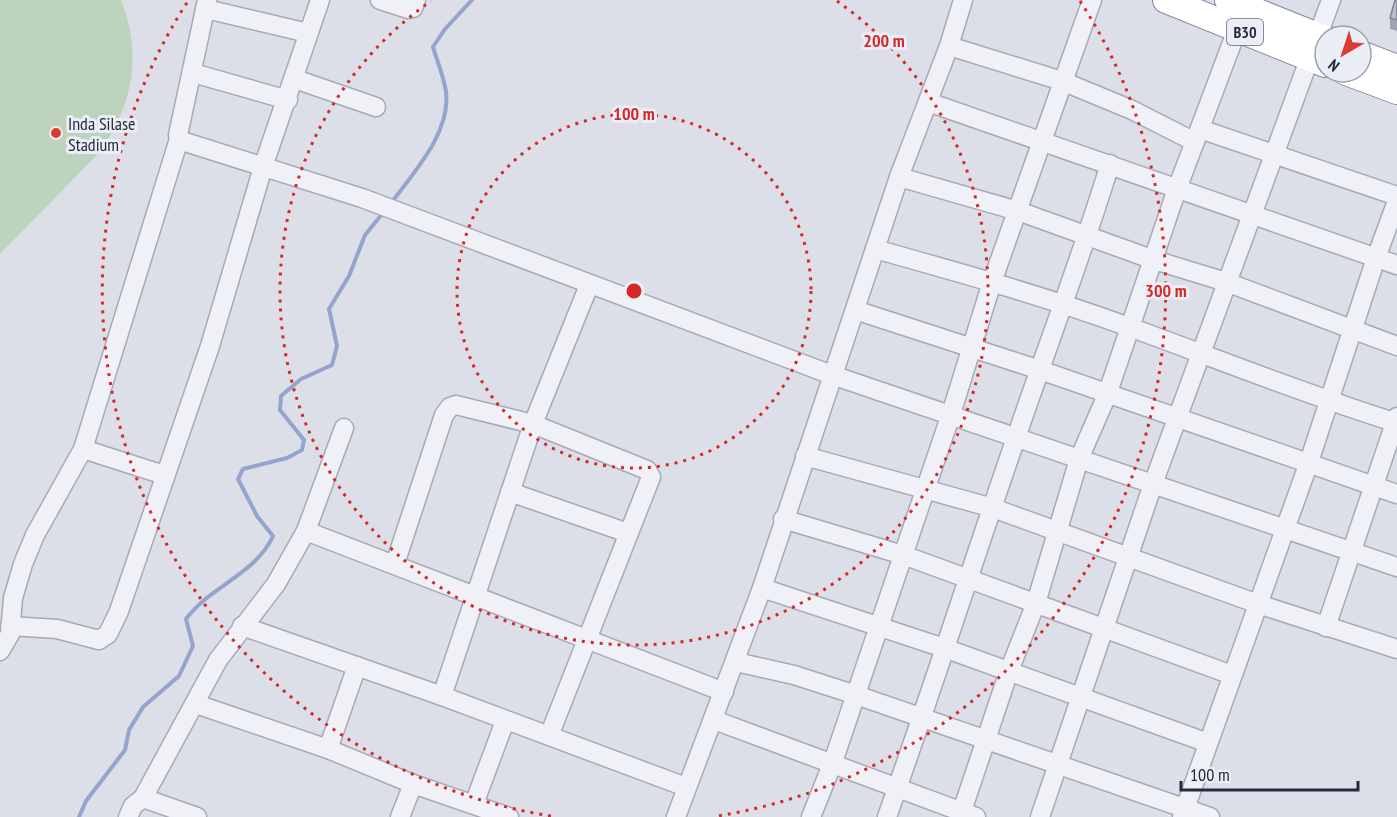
<svg xmlns="http://www.w3.org/2000/svg" width="1397" height="817" font-family="'PT Sans Narrow',sans-serif">
  <style>
    .green { fill: #bed3bd }
    .lines { fill: none; stroke-linecap: round; stroke-linejoin: round }
    .stream { stroke: #94a4cc; stroke-width: 4 }
    .minor-casing { stroke: #a6a9b6; stroke-width: 21 }
    .highway-casing { stroke: #8389a0; stroke-width: 28 }
    .minor { stroke: #f0f1f6; stroke-width: 18 }
    .highway { stroke: #fff; stroke-width: 26 }
    .wall { fill: #a0a3af }
    .building { fill: #babdcc; stroke: #82848f; stroke-width: 1.5 }
    .ring { fill: none; stroke: #d62828; stroke-width: 3; stroke-dasharray: 3 6 }
    .poi-dot { fill: #da3c35; stroke: #eceef6; stroke-width: 2 }
    .labels { text-anchor: middle; dominant-baseline: central; stroke-width: 6; stroke-linejoin: round; paint-order: stroke }
    .shield { fill: #eceef6; stroke: #616577; stroke-width: 1.5 }
    .shield-label { font-size: 16px; font-weight: bold; fill: #252a40 }
    .poi-label { font-size: 18px; fill: #252a40; stroke: #eceef6; text-anchor: start }
    .centre { fill: #d62828; stroke: #eceef6; stroke-width: 3 }
    .ring-label { font-size: 18px; text-anchor: middle; font-weight: bold; fill: #d62828; stroke: #eceef6; stroke-width: 6; stroke-linejoin: round; paint-order: stroke }
  </style>
  <rect width="100%" height="100%" fill="#dddfe8"/>
  <path class="green" d="M0,0H121C143,55 133,105 99,153L0,254Z"/>
  <g class="lines">
    <g class="stream">
      <path d="M392,202C414,172 451,132 446,92C444,77 437,61 433,47L445,29L472,0"/>
      <path d="M79,817L86,801L125,750L129,730L143,707L179,676L193,646L186,619C210,586 255,575 273,536L257,516L238,479L243,469L287,458L302,450L304,440L280,410L281,396L301,379L332,365L337,346L329,309L349,276L365,235L383,213"/>
    </g>
    <g class="minor-casing">
      <g id="minor">
        <polyline points="207,0 178,135 182,141 362,198 832,375 1397,567"/>
        <polyline points="380,0 408,9 413,8 416,0"/>
        <polyline points="206,9 308,33"/>
        <polyline points="949,46 1062,81 1132,110 1195,142"/>
        <polyline points="193,73 288,100"/>
        <polyline points="295,79 376,107"/>
        <polyline points="928,102 1397,265"/>
        <polyline points="1200,129 1397,196"/>
        <polyline points="899,177 1018,211 1154,260 1226,282 1397,346"/>
        <path d="M875,249C961,273 1047,297 1132,328C1220,360 1307,395 1397,423"/>
        <polyline points="855,310 1040,370 1397,494"/>
        <polyline points="83,449 164,475"/>
        <polyline points="805,456 993,508 1258,604 1397,649"/>
        <polyline points="510,492 628,533"/>
        <polyline points="783,519 903,555 1232,675"/>
        <polyline points="306,531 724,692"/>
        <polyline points="395,564 444,415 450,407 456,405 533,424 647,470 651,477 549,736"/>
        <polyline points="762,588 947,649 1208,743"/>
        <polyline points="10,626 57,629 99,640 108,634 119,611 210,346 263,167 320,0"/>
        <polyline points="242,626 442,696 686,787"/>
        <polyline points="1326,627 1397,417"/>
        <polyline points="0,651 10,634 13,598 23,564 35,535 83,449 179,139"/>
        <polyline points="736,662 794,675 856,695 1210,817"/>
        <polyline points="442,696 533,424 589,285"/>
        <polyline points="196,704 328,749 413,784 509,817"/>
        <polyline points="714,720 976,817"/>
        <polyline points="328,749 357,666"/>
        <polyline points="143,798 197,817"/>
        <polyline points="474,804 505,721"/>
        <polyline points="128,817 133,806 143,798 218,660 276,584 306,531 344,428"/>
        <polyline points="400,817 413,784"/>
        <polyline points="676,817 762,588 899,177 949,46 963,0"/>
        <polyline points="811,817 833,762 951,414 992,282 1092,0"/>
        <path d="M887,817C932,690 973,562 1017,435C1048,344 1082,255 1110,164"/>
        <polyline points="960,817 1009,671 1036,603 1079,459 1107,395 1177,189 1241,19"/>
        <polyline points="1040,817 1153,484 1331,0"/>
        <polyline points="1182,817 1308,465 1376,258 1397,201"/>
      </g>
    </g>
    <g class="highway-casing">
      <g id="highway">
        <polyline points="1166,0 1325,64"/>
        <polyline points="1228,0 1325,39"/>
        <polyline points="1361,54 1397,68"/>
        <polyline points="1346,72 1397,91"/>
      </g>
    </g>
    <use href="#minor" class="minor"/>
    <use href="#highway" class="highway"/>
  </g>
  <polygon class="wall" points="1397,0 1397,31 1390,29 1390,18"/>
  <polygon class="building" points="1395,0 1397,0 1397,20 1390,18"/>
  <g class="ring">
    <circle cx="634" cy="291" r="177"/>
    <path d="M837 1A354 354 0 1 1 431 1"/>
    <path d="M551 816A532 532 0 0 1 188 1M1080 1A532 532 0 0 1 717 816"/>
  </g>
  <circle class="poi-dot" cx="56" cy="133" r="6"/>
  <g class="labels">
    <rect class="shield" x="1227" y="19" width="36" height="26" rx="4.5"/>
    <g class="shield-label">
      <text x="1245" y="32">B30</text>
    </g>
    <g class="poi-label">
      <text x="68" y="123">Inda Silase<tspan x="68" dy="21">Stadium</tspan></text>
    </g>
  </g>
  <circle cx="634" cy="291" r="9" class="centre"/>
  <g class="ring-label">
    <text x="884" y="47">200 m</text>
    <text x="634" y="120">100 m</text>
    <text x="1166" y="297">300 m</text>
  </g>
  <g transform="translate(1343 54) rotate(219)"><circle r="28" fill="#eceef6" stroke="#9ca0ad" stroke-width="1.5"/>
  <path d="M0-4.5L10 22L0 15L-10 22Z" fill="#da3c35"/>
  <text y="-9" font-size="16" font-weight="bold" text-anchor="middle" fill="#252a40">N</text>
  </g>
  <path d="M1181 781v9h177v-9" fill="none" stroke="#252a40" stroke-width="3"/>
  <text x="1190" y="781" font-size="18" fill="#252a40" stroke="#eceef6" stroke-width="4.5" paint-order="stroke">100 m</text>
</svg>
